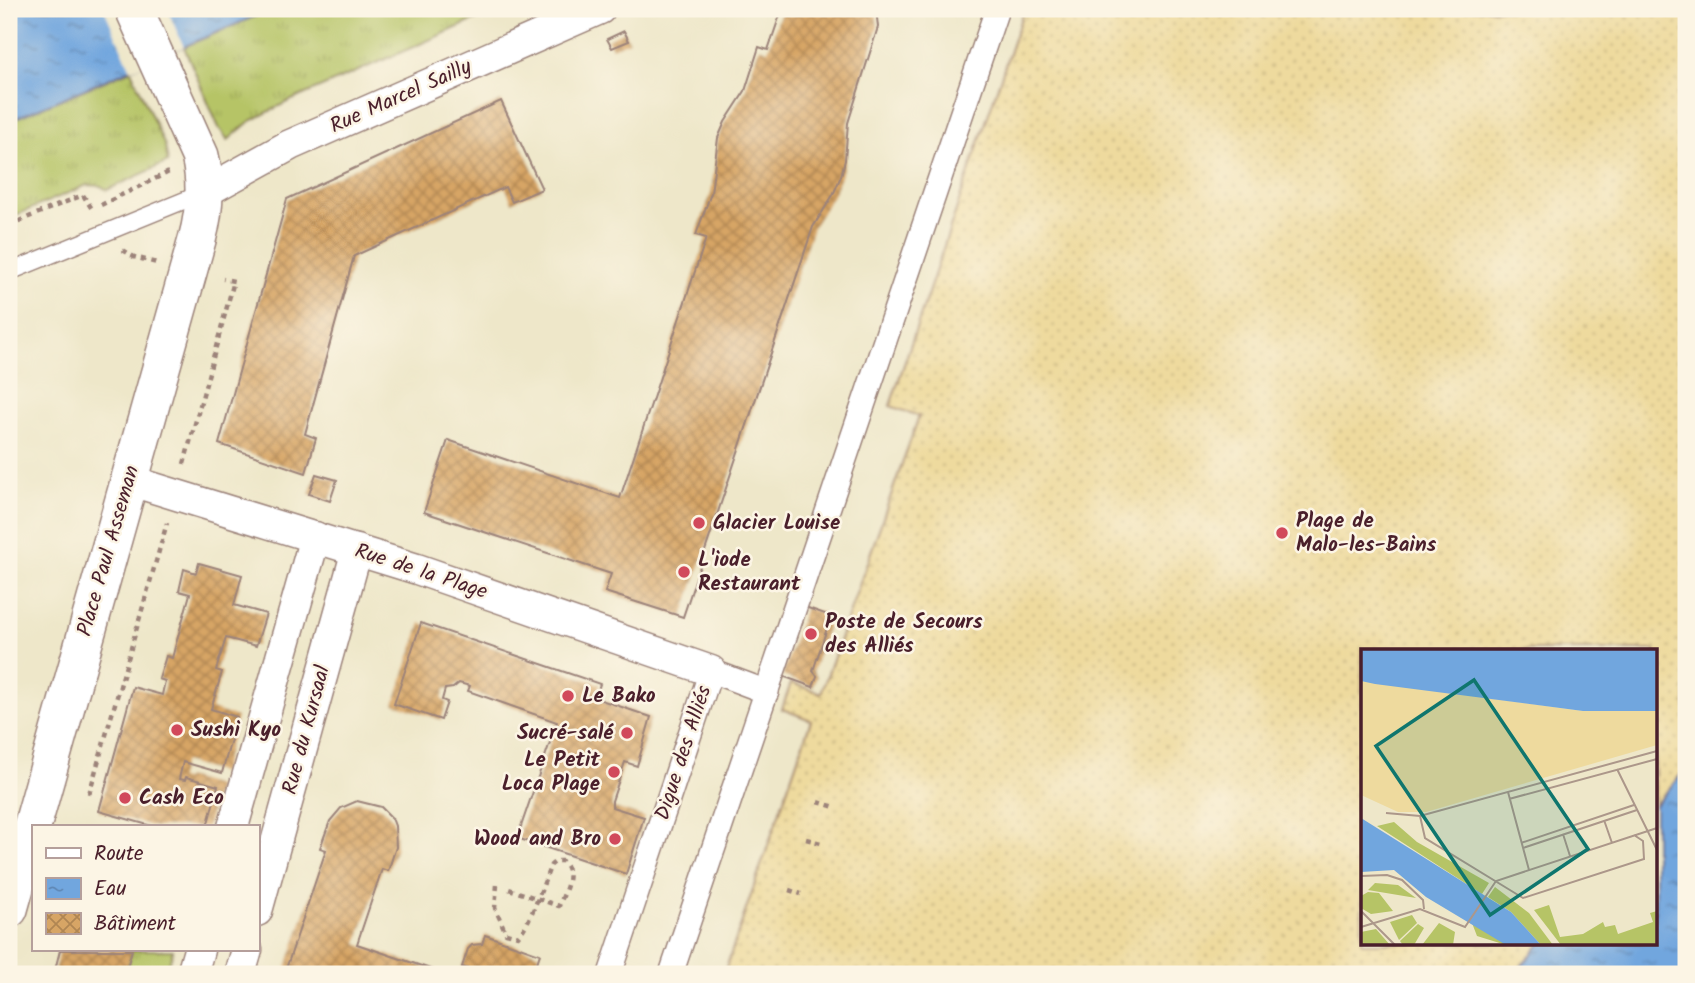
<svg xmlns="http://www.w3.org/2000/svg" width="1695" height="983" font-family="Kalam,sans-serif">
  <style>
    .grass { fill: url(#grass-tufts); stroke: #807248; stroke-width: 2 }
    .sand { fill: url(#sand-dots); stroke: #9c7c64; stroke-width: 2 }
    .water { fill: url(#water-ripples); stroke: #5e6284; stroke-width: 2 }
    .pier { fill: #eee7c9 }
    .building { fill: url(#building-cross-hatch) }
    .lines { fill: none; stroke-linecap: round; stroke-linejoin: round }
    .service-casing { stroke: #9c837a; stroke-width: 19 }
    .pedestrian-casing { stroke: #9c837a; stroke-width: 26 }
    .minor-casing { stroke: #9c837a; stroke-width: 33 }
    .tertiary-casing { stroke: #9c837a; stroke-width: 40 }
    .path { stroke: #9c837a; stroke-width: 4.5; stroke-dasharray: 5 5; stroke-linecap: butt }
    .service { stroke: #fff; stroke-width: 16 }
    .pedestrian { stroke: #fff; stroke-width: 23 }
    .minor { stroke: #fff; stroke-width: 30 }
    .tertiary { stroke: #fff; stroke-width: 37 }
    .poi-dot { fill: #d1495b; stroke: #fcf5e5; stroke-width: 2.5 }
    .labels { text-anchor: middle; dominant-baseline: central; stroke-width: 5; stroke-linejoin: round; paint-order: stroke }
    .street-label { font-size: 21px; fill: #4a1f2b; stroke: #fcf5e5 }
    .poi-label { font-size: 21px; font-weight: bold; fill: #4a1f2b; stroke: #fcf5e5; text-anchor: start }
    .inset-road { fill: none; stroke: #ac978a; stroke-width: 2 }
    .view { fill: #0f766e; fill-opacity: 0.15; stroke: #0f766e; stroke-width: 3.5 }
    .inset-edge { fill: none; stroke: #4a1f2b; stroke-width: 3.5 }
  </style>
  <defs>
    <pattern id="grass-tufts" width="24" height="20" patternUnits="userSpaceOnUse" patternTransform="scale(1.75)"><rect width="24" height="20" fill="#b6c466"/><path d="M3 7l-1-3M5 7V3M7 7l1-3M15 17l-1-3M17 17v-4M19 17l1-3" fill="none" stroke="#9ea859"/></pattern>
    <pattern id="sand-dots" width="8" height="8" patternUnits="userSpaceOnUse" patternTransform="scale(1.75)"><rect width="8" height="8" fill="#eeda9e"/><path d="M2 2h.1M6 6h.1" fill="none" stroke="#cebb88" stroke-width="1.8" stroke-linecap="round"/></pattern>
    <pattern id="water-ripples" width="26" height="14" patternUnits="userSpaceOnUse" patternTransform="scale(1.75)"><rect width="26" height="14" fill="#71a6de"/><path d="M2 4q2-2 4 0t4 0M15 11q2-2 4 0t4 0" fill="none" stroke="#5f87b4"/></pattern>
    <pattern id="building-cross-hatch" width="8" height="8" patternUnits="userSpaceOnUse" patternTransform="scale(1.75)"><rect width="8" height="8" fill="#d7a565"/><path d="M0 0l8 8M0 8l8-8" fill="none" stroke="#b08653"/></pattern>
  </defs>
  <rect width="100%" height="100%" fill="#fcf5e5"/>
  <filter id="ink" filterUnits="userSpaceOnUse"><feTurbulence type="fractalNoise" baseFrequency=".0143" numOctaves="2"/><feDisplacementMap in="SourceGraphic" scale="14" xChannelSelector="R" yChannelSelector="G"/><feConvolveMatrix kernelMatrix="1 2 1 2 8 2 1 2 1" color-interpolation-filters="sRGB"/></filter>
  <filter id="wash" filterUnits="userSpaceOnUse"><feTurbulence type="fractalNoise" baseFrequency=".00686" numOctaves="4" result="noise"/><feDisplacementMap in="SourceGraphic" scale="28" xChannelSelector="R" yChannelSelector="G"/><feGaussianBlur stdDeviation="1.57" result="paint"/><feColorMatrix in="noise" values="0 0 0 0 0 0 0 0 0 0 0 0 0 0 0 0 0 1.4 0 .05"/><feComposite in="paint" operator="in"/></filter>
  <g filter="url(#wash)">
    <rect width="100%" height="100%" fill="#eee7c9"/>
    <g class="grass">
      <polygon points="272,9 500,9 285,103 249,122 228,140 219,128 184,47"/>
      <polygon points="131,70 165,146 168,162 107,190 101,186 87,185 9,218 9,121"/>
      <polygon points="132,950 173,950 166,974 125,974"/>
    </g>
    <polygon class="sand" points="1024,9 1686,9 1686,769 1655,805 1655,650 1362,650 1362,943 1541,943 1515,974 724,974 811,720 782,709 791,683 821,693 919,416 890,406"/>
    <g class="water">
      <polygon points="9,9 272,9 9,121"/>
      <polygon points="1686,769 1686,974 1515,974 1541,943 1655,943 1655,805"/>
    </g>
    <polygon class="pier" points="104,9 167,9 184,47 131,70"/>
    <g id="blocks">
      <g class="building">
        <polygon points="782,9 876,9 878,27 848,123 845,160 841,176 833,195 813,227 683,617 605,592 611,574 424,512 448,440 620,498 706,238 696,235 711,193 718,138 725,122 745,91 759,47 768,50"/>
        <polygon points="624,31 629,41 612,48 607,39"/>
        <polygon points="501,101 542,189 512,202 505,187 354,256 305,434 316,438 306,473 219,444 287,199"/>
        <polygon points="316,474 337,480 330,501 309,494"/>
        <polygon points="199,563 242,575 234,605 266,614 256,646 226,638 216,670 222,672 211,709 237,717 222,773 183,762 179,779 185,780 186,777 218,786 207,827 155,827 99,811 133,687 162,695 165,681 159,679 166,656 172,658 190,594 179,591 184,569 196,573"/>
        <polygon points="805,607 831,616 813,671 817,676 813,687 782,676"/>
        <polygon points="421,623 600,684 595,698 651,717 637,766 625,762 612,801 612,807 644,817 626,874 517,838 557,722 468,691 470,686 459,683 453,688 445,689 442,700 447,702 441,720 394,704"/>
        <polygon points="357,801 381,807 392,818 395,826 396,847 388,871 382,869 357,944 445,974 292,974 285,972 326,850 320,848 330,821 341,808"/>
        <polygon points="485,935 540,954 533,974 471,974 472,970 462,967 468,949 472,945 482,944"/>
        <polygon points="60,950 132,950 125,974 54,974"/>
      </g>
    </g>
  </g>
  <g filter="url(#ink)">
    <use href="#blocks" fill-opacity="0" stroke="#9c837a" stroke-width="2"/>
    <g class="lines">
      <g class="service-casing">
        <polyline id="service" points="9,272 205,192"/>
      </g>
      <g class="pedestrian-casing">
        <g id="pedestrian">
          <polyline points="610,974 711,671 767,692"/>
          <polyline points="671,974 997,9"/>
        </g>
      </g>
      <g class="minor-casing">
        <g id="minor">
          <polyline points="205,192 290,145 600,9"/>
          <polyline points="128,480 417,569 711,671"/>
          <polyline points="233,827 315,537"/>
          <polyline points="257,911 357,550"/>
          <polyline points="192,974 199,950"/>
          <polyline points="240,974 247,950"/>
        </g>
      </g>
      <g class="tertiary-casing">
        <path id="tertiary" d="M9,909L197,240C205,211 207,185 200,156L134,9"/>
      </g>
      <g class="path">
        <polyline points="101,205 169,172"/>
        <polyline points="9,225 83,195 94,212"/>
        <polyline points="123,250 134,257 157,263"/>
        <polyline points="184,464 234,281 223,279"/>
        <polyline points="89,794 167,523"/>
        <polyline points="818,802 835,807"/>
        <polyline points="806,839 821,843"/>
        <path d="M497,885L495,908L506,933L518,936C530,925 544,881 551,865L556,861H562C576,873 564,892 559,906L506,888"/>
        <polyline points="789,890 801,894"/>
      </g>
      <use href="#service" class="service"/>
      <use href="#pedestrian" class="pedestrian"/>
      <use href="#minor" class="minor"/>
      <use href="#tertiary" class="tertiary"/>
    </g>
  </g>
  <g class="poi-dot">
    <circle cx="699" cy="523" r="7"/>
    <circle cx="1282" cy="533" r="7"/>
    <circle cx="684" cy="572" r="7"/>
    <circle cx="811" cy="634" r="7"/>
    <circle cx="568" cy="696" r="7"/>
    <circle cx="177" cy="730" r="7"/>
    <circle cx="627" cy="733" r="7"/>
    <circle cx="614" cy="772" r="7"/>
    <circle cx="125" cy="798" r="7"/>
    <circle cx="615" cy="839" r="7"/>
  </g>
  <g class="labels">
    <g class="street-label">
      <text transform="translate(401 97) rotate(-24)">Rue Marcel Sailly</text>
      <text transform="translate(109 551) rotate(-74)">Place Paul Asseman</text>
      <text transform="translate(421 572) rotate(18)">Rue de la Plage</text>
      <text transform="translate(307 730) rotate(-75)">Rue du Kursaal</text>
      <text transform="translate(684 753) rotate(-72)">Digue des Alliés</text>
    </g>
    <g class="poi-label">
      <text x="1296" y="521">Plage de<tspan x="1296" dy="24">Malo-les-Bains</tspan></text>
      <text x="713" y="523">Glacier Louise</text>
      <text x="698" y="560">L'iode<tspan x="698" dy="24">Restaurant</tspan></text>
      <text x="825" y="622">Poste de Secours<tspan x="825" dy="24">des Alliés</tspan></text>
      <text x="582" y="696">Le Bako</text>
      <text x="191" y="730">Sushi Kyo</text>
      <text x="613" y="733" text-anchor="end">Sucré-salé</text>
      <text x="600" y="760" text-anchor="end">Le Petit<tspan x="600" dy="24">Loca Plage</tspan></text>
      <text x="139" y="798">Cash Eco</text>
      <text x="601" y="839" text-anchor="end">Wood and Bro</text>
    </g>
  </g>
  <g transform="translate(1361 649)">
    <rect width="296" height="296" fill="#eee7c9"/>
    <path d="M33,173L56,193L128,234L121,245L16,177ZM14,234L37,236L55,249L7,241ZM134,238L168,264L192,296H180L150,263L127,248ZM7,243L18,244L32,262L10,265L0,259V247ZM51,266L56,274L38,291L29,273ZM111,274L129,282L145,296L116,287ZM57,275L63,279L53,296H42L39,292ZM15,280L29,296H0V283Z" fill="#b6c466"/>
    <path d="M0,32L222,62L296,60V96L65,163H37L0,146Z" fill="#eeda9e"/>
    <path d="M188,256L199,288L222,285L242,273L244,278L254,276L257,285L292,273L289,264L296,262V296H200L173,261ZM78,274L94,283L92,296H61Z" fill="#b6c466"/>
    <path d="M0,0H296V62H222L14,35L0,32ZM0,169L150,263L180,296H145L65,248L33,221L0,223Z" fill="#71a6de"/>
    <path class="inset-road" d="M256,120L296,201M147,143L168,221M148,150L296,110M25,164L59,167L296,102M59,167L64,189L162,249L283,210L282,192L273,186M243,171L251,194M202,185L209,207M160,194L273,156M162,199L276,161M0,227L26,226L41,231L62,251L63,260M0,262L34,296M0,278L59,260L104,278L135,232L296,179"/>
    <path class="view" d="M113,31L227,200L129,266L15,97Z"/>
    <rect width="296" height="296" class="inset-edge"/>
  </g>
  <rect width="1695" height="983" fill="none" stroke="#fcf5e5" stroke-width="35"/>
  <rect x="32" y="825" width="228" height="126" fill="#fcf5e5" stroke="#b59f9b" stroke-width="2"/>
  <rect x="46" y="848" width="35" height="10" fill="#ffffff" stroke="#b59f9b" stroke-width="2"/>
  <text x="94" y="860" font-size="21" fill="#4a1f2b">Route</text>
  <rect x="46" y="878" width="35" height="21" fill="url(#water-ripples)" stroke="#b59f9b" stroke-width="2"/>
  <text x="94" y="895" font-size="21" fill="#4a1f2b">Eau</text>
  <rect x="46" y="913" width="35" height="21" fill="url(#building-cross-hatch)" stroke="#b59f9b" stroke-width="2"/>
  <text x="94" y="930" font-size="21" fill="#4a1f2b">Bâtiment</text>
</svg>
